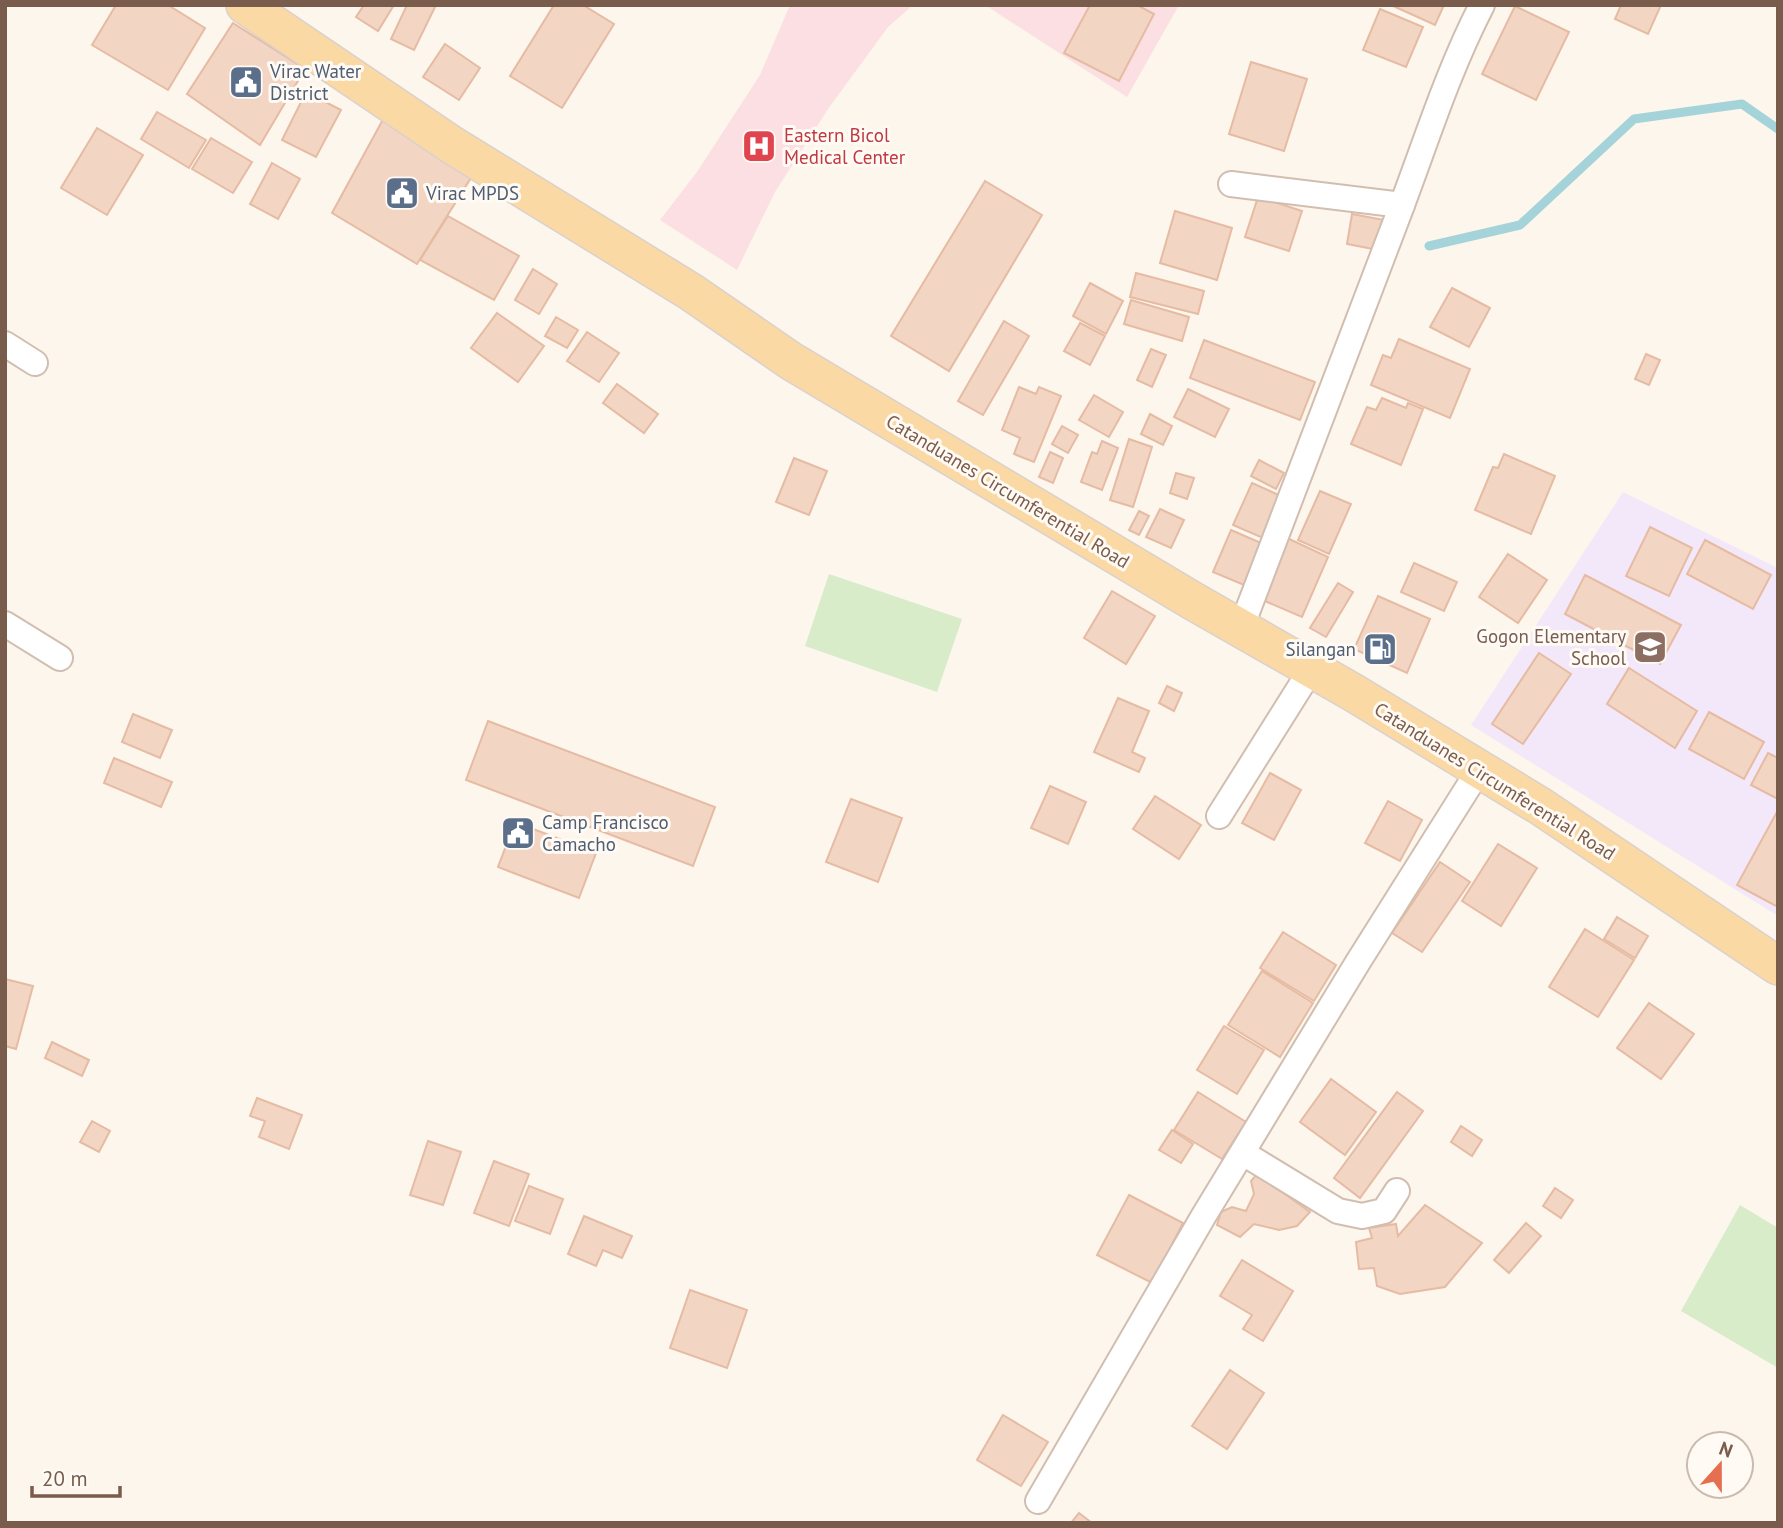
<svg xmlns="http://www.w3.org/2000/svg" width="1783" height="1528" font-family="'PT Sans',sans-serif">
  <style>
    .education { fill: #f3e8fa }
    .medical { fill: #fbdfe3 }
    .green { fill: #d8ecc9 }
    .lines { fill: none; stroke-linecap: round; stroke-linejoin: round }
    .stream { stroke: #a5d3da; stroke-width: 9 }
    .building { fill: #f3d5c3; stroke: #e6bba3; stroke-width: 2 }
    .street-casing { stroke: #d1beb0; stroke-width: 28 }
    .primary-casing { stroke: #dad1cd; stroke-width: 40 }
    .street { stroke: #fff; stroke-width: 24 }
    .primary { stroke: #fbd9a5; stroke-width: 37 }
    .labels { text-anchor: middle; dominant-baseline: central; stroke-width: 6; stroke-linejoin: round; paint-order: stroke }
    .service-label { font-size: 19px; fill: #4e5e75; stroke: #fffaf3; text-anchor: start }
    .health-label { font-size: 19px; fill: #be3a42; stroke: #fffaf3; text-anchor: start }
    .street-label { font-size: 19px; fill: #7a5c4d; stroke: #fffaf3 }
    .education-label { font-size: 19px; fill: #785e54; stroke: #fffaf3; text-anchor: end }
  </style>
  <rect width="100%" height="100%" fill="#fdf6ec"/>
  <polygon class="education" points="1623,492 1778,568 1778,916 1471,725"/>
  <g class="medical">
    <polygon points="790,5 913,5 888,27 828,109 775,192 737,270 660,220 697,172 760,75"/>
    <polygon points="985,5 1179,5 1127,97"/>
  </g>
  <g class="green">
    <polygon points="829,574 962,619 937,692 805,646"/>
    <polygon points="1740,1205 1778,1228 1778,1368 1681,1311"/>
  </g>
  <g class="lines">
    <polyline class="stream" points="1429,246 1520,225 1634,119 1742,104 1778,129"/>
  </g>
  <g class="building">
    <polygon points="116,5 168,5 205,28 168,90 92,45"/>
    <polygon points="364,5 394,5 378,31 356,17"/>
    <polygon points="407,5 436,5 414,50 391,39"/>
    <polygon points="554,5 583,5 614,24 562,108 510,76"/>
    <polygon points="1090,5 1137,5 1154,14 1119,81 1064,53"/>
    <polygon points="1391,5 1444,5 1435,25"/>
    <polygon points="1621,5 1661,5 1648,34 1615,19"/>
    <polygon points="1515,6 1569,32 1536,100 1482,74"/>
    <polygon points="1380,9 1423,27 1406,67 1363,50"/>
    <polygon points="233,23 305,69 260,145 187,94"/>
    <polygon points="445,44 480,68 459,100 423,77"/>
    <polygon points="1251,62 1307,79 1284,151 1229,134"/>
    <polygon points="306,92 341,110 316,157 282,140"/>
    <polygon points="157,112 206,140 189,168 141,139"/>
    <polygon points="386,114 474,173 417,264 332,213"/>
    <polygon points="97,128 143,155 107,215 61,188"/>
    <polygon points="211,138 252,162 233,193 192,169"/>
    <polygon points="272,163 300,179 278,219 250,204"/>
    <polygon points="985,181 1042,215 949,371 891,336"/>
    <polygon points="1258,197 1302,211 1289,251 1245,237"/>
    <polygon points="1175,211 1232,228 1217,280 1160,263"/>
    <polygon points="1352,214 1384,220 1378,250 1347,244"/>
    <polygon points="448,216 519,256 494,300 420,260"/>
    <polygon points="533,269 557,284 539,314 515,300"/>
    <polygon points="1136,273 1204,291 1198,314 1130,297"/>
    <polygon points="1090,283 1123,301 1106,334 1073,316"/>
    <polygon points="1452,288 1490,308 1469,347 1430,327"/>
    <polygon points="1131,300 1189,317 1182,341 1124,324"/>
    <polygon points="497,313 544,346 518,382 471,348"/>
    <polygon points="556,317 578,330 567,348 545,336"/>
    <polygon points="1004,321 1029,336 983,415 958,401"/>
    <polygon points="1080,323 1105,336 1090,365 1064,351"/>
    <polygon points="587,332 619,353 599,382 567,361"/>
    <polygon points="1399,339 1470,369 1450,418 1371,385 1383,355 1391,358"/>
    <polygon points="1204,340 1315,382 1300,420 1190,378"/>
    <polygon points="1151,349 1166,355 1152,387 1137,380"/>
    <polygon points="1646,354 1660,360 1649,385 1635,379"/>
    <polygon points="617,384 658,414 644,433 603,403"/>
    <polygon points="1019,387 1036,394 1039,387 1061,396 1034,462 1014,454 1020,438 1002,430"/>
    <polygon points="1188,389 1229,409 1215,437 1174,417"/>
    <polygon points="1094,395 1123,412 1109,437 1079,420"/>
    <polygon points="1382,398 1406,408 1408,403 1423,409 1401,465 1351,444 1367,407 1376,410"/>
    <polygon points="1150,414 1172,426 1163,445 1141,434"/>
    <polygon points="1062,426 1078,435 1068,453 1052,444"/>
    <polygon points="1129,439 1152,447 1133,507 1110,500"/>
    <polygon points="1102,441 1118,448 1102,490 1081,482 1092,452 1097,454"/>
    <polygon points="1050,452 1063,458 1053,483 1039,477"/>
    <polygon points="1504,454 1555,476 1531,534 1475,510 1493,467 1498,468"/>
    <polygon points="794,458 827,471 809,515 776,502"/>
    <polygon points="1259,460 1284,473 1276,489 1251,476"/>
    <polygon points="1176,473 1194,478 1187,499 1170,493"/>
    <polygon points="1252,483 1281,496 1263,538 1233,525"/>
    <polygon points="1320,491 1351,504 1329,554 1298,540"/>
    <polygon points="1160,509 1184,520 1171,548 1146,537"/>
    <polygon points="1139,511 1149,516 1139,535 1129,530"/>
    <polygon points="1650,527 1692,548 1669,596 1626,576"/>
    <polygon points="1231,530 1261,543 1244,585 1213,572"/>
    <polygon points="1287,538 1328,557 1302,617 1260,599"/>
    <polygon points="1705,540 1771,575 1753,609 1687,574"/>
    <polygon points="1508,554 1547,580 1518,623 1479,597"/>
    <polygon points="1414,563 1457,582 1444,611 1401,592"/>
    <polygon points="1585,575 1681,625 1660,664 1565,614"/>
    <polygon points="1338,583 1353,592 1326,637 1310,628"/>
    <polygon points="1112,591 1155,616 1126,664 1084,638"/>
    <polygon points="1378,596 1430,619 1407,673 1354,649"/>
    <polygon points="1539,653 1571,674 1523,744 1492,724"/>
    <polygon points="1629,668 1697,711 1675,748 1607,704"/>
    <polygon points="1167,686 1182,693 1174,711 1159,703"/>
    <polygon points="1118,698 1149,711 1132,752 1145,758 1139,772 1094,752"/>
    <polygon points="1709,712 1764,742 1744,779 1689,749"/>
    <polygon points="133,714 172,730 160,758 122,742"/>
    <polygon points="488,721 715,807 693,866 466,780"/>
    <polygon points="1768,753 1778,758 1778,799 1751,785"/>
    <polygon points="114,758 172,782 161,807 104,783"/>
    <polygon points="1270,773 1301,790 1274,840 1242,823"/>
    <polygon points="1050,786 1086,802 1068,844 1031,828"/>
    <polygon points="1155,796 1201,825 1179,859 1133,829"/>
    <polygon points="851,799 902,818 878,882 826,862"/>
    <polygon points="1388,801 1422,820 1400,861 1365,843"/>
    <polygon points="1778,810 1778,907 1737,885"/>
    <polygon points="515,822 596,853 579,898 498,867"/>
    <polygon points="1498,844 1537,868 1501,926 1462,901"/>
    <polygon points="1440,862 1470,882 1422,952 1392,933"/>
    <polygon points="1617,917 1648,936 1635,958 1604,939"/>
    <polygon points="1585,929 1634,960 1598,1017 1549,987"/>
    <polygon points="1283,932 1336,965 1314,1001 1260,968"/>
    <polygon points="1262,971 1313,1003 1280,1057 1228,1025"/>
    <polygon points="5,979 33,986 16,1049 5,1046"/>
    <polygon points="1649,1003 1694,1034 1661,1079 1617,1048"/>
    <polygon points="1224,1026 1264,1050 1237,1094 1197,1070"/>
    <polygon points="52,1042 89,1060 82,1076 45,1058"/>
    <polygon points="1331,1079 1376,1112 1345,1155 1300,1122"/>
    <polygon points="1198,1092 1246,1122 1222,1159 1174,1130"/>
    <polygon points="1397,1092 1423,1111 1360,1198 1334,1178"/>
    <polygon points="257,1098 302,1115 289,1149 259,1137 265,1121 250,1116"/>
    <polygon points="92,1121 110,1131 99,1152 80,1142"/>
    <polygon points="1461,1126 1482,1140 1472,1156 1451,1142"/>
    <polygon points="1172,1130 1193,1144 1181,1163 1159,1150"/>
    <polygon points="428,1141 461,1152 443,1205 410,1195"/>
    <polygon points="494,1161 529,1174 509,1226 474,1213"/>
    <polygon points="1257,1174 1310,1212 1297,1226 1279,1230 1254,1224 1240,1237 1217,1225 1221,1212 1232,1207 1246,1211 1254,1194 1251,1181"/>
    <polygon points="529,1186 563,1199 550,1234 515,1221"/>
    <polygon points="1555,1188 1573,1200 1561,1218 1543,1206"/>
    <polygon points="1129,1195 1183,1223 1152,1283 1097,1255"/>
    <polygon points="1425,1205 1482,1243 1445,1287 1400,1294 1377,1286 1374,1268 1359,1269 1356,1242 1372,1238 1369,1228 1396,1224 1398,1236"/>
    <polygon points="584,1216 632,1236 622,1258 603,1250 596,1266 568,1254"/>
    <polygon points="1526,1223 1541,1236 1509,1273 1494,1260"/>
    <polygon points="1242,1260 1293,1291 1263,1341 1243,1329 1252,1315 1220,1296"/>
    <polygon points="690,1290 747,1310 727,1368 670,1348"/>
    <polygon points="1230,1370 1264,1393 1227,1449 1192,1426"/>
    <polygon points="1003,1415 1048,1442 1021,1486 977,1460"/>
    <polygon points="1079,1513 1092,1523 1071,1523"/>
  </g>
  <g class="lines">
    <g class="street-casing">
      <g id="street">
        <polyline points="1231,184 1402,205"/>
        <polyline points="5,344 35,363"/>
        <polyline points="5,624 60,658"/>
        <path d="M1241,628C1293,492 1344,357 1396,221C1424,148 1446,75 1482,5"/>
        <polyline points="1219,816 1312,668"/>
        <polyline points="1243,1153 1338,1211 1362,1216 1384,1211 1397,1191"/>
        <polyline points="1038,1501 1203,1217 1358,962 1479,770"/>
      </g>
    </g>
    <g class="primary-casing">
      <polyline id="primary" points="245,5 452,145 691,292 791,361 1193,601 1354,693 1540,806 1778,966"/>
    </g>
    <use href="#street" class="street"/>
    <use href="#primary" class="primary"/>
  </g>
  <defs>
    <g id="civic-square" transform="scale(1.75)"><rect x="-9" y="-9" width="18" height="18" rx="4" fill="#5c6f8a" stroke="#fffaf3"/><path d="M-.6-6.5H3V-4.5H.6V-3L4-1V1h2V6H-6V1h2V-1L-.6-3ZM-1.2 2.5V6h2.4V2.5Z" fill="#fff"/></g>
    <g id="hospital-square" transform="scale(1.75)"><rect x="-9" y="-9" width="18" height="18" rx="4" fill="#e0444e" stroke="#fffaf3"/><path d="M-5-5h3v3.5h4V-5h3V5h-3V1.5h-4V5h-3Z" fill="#fff"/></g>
    <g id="school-square" transform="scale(1.75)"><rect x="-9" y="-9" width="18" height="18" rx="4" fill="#8d6e63" stroke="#fffaf3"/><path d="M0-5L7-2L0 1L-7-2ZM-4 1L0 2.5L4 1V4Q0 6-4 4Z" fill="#fff"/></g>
    <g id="fuel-square" transform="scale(1.75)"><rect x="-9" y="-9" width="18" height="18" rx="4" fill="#5c6f8a" stroke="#fffaf3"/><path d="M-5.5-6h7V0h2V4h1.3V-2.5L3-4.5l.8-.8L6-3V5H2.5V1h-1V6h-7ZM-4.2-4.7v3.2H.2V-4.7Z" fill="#fff"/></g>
  </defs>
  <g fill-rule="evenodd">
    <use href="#civic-square" x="246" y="82"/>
    <use href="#hospital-square" x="759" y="146"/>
    <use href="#civic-square" x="402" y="193"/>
    <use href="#school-square" x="1650" y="647"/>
    <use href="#fuel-square" x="1380" y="649"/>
    <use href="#civic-square" x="518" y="833"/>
  </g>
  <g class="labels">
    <g class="service-label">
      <text x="270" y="71">Virac Water<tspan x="270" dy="22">District</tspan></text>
      <text x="426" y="193">Virac MPDS</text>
      <text x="1356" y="649" text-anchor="end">Silangan</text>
      <text x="542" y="822">Camp Francisco<tspan x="542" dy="22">Camacho</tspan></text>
    </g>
    <g class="health-label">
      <text x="784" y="135">Eastern Bicol<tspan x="784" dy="22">Medical Center</tspan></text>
    </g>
    <g class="street-label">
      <text transform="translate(1008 491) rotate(31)">Catanduanes Circumferential Road</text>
      <text transform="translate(1495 781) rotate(32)">Catanduanes Circumferential Road</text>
    </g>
    <g class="education-label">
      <text x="1626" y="636">Gogon Elementary<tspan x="1626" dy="22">School</tspan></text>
    </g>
  </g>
  <rect width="1783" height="1528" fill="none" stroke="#7a5c4d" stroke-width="14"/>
  <g transform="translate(1720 1465) rotate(21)"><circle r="33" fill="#fffaf3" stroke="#cabbb1" stroke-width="2"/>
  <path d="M0-5L12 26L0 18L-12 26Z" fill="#e76f51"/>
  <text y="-10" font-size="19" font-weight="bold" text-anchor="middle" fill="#7a5c4d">N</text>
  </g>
  <path d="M32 1486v10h88v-10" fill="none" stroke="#7a5c4d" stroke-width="3.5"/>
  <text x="42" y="1486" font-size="21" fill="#7a5c4d" stroke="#fffaf3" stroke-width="5" paint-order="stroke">20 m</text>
</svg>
